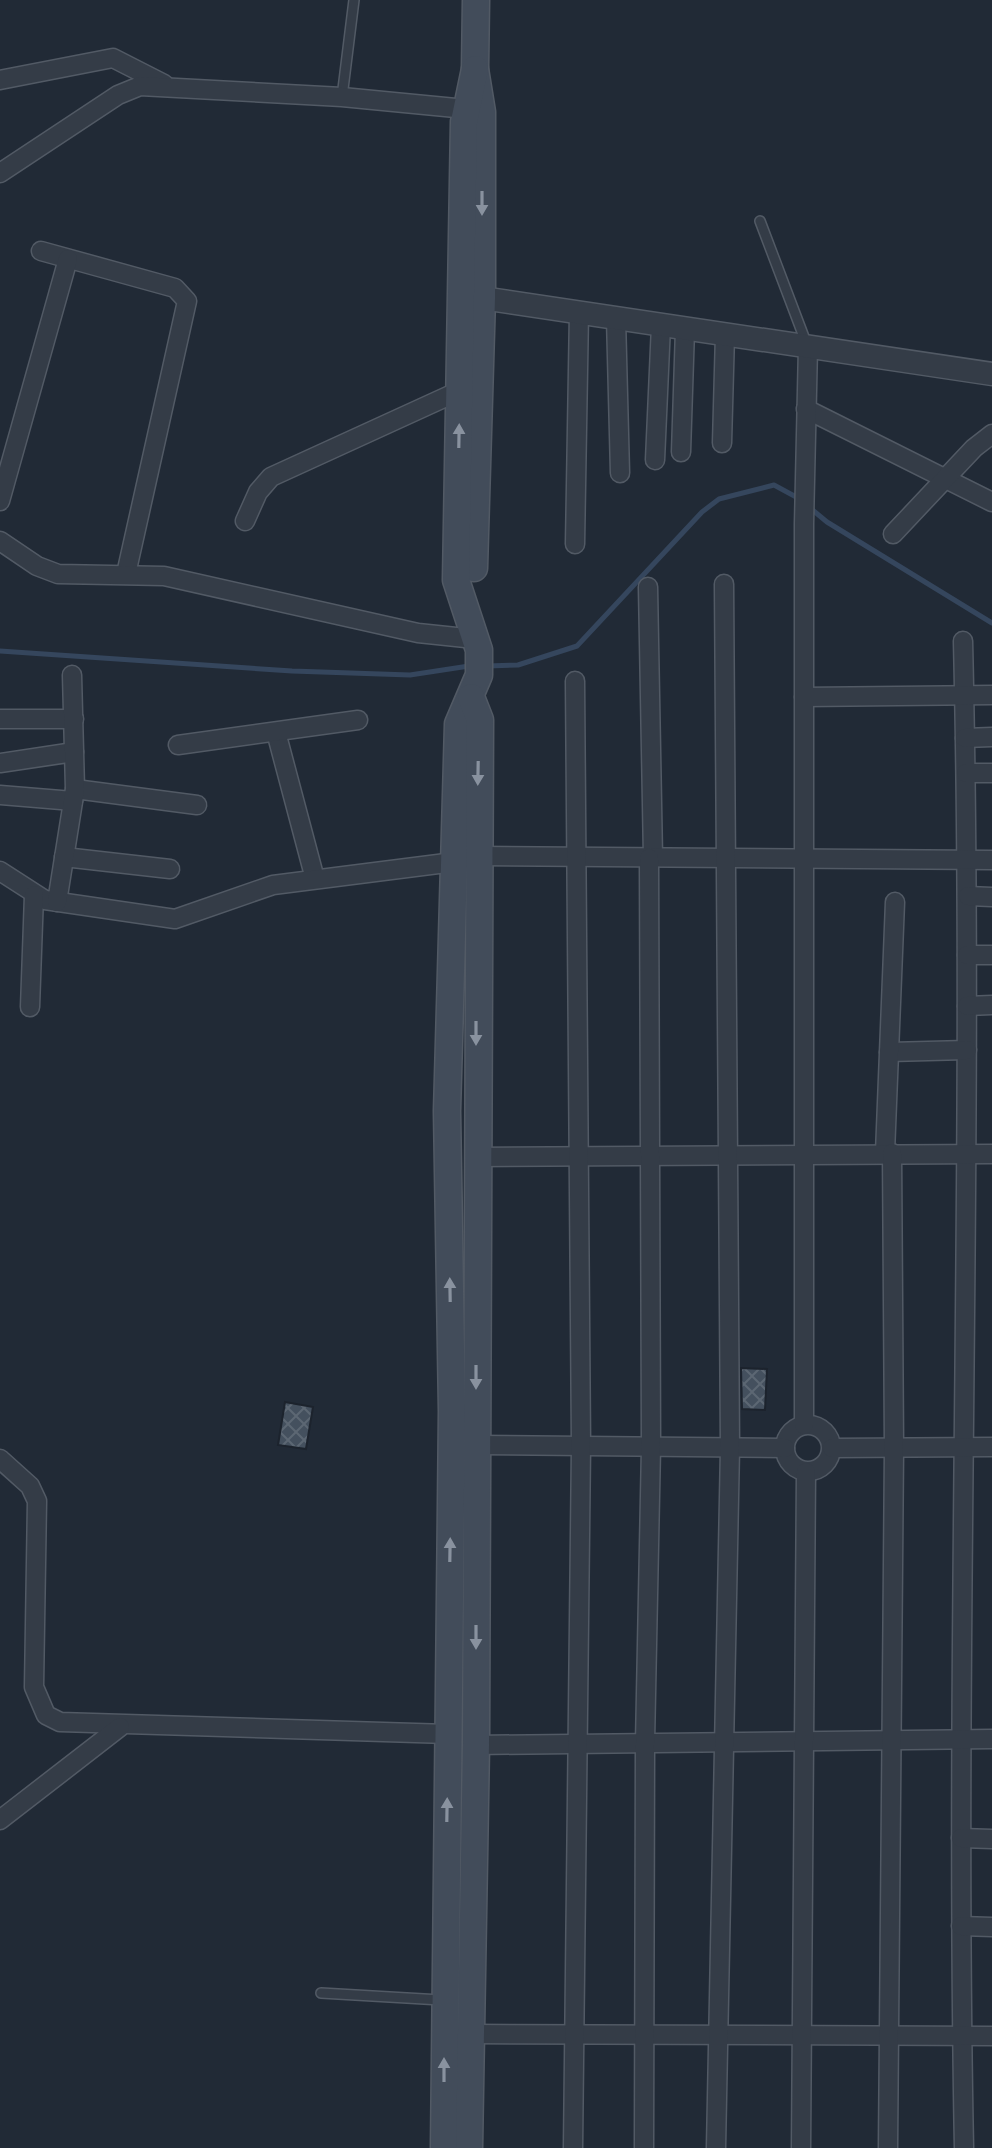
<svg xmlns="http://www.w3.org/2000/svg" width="992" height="2148" font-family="Mulish,sans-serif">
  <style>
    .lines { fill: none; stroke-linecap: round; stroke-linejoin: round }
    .stream { stroke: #35465d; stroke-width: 5 }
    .building { fill: url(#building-cross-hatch); stroke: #1c232d; stroke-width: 2 }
    .service-casing { stroke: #525a65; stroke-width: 12 }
    .minor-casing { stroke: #525a65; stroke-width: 21 }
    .tertiary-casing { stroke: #525a65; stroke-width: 25 }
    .secondary-casing { stroke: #525a65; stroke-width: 29 }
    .service { stroke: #343c47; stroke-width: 9 }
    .minor { stroke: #343c47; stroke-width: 18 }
    .tertiary { stroke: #343c47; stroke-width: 22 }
    .secondary { stroke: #424c5a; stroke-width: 26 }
    .oneway { fill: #89929f }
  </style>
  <defs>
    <pattern id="building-cross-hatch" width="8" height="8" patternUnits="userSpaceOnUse" patternTransform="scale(2)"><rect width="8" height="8" fill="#44505e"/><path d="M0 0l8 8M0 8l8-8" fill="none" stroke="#5c6773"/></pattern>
  </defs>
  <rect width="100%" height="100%" fill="#212a36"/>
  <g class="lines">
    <g class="stream">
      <polyline points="809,507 827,522 992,623"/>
      <polyline points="0,651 292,671 410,675 469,666"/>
      <polyline points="487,666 518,665 577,646 702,512 719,499 774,485 798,498"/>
    </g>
  </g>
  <g class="building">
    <polygon points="741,1368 767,1369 765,1410 742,1409"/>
    <polygon points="285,1402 313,1407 306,1449 278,1445"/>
  </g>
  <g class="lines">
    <g class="service-casing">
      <g id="service">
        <polyline points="342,97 354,0"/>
        <polyline points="760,221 807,345"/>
        <polyline points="321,1993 441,2000"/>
      </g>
    </g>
    <g class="minor-casing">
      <g id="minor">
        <polyline points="0,80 113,58 164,84"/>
        <polyline points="0,173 118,95 140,86 342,97 466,109"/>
        <polyline points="41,251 175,288 187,301 126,574"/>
        <polyline points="616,318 620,473"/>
        <polyline points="806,409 992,502"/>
        <polyline points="722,443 725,334"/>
        <polyline points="681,452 685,329"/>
        <polyline points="655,460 661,325"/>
        <polyline points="0,501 68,259"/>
        <polyline points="245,521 258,492 271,477 459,391"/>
        <polyline points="893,534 974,448 992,434"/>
        <polyline points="0,541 37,566 58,574 164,576 418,633 475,639"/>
        <polyline points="575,544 579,312"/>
        <polyline points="648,587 653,858"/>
        <path d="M963,641C975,1143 954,1646 964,2148"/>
        <polyline points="804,697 992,695"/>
        <polyline points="0,719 74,719"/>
        <polyline points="276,732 315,879"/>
        <polyline points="965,738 992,737"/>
        <polyline points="178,745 358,720"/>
        <polyline points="0,763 74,752"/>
        <polyline points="966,773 992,773"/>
        <polyline points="75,789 197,805"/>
        <polyline points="0,795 73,801"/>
        <polyline points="477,856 992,860"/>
        <polyline points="64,857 170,869"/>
        <polyline points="0,871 45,900 175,919 273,885 454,862"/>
        <polyline points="968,896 992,897"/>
        <polyline points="57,902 75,789 72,675"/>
        <polyline points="967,955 992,955"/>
        <polyline points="967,1006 992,1005"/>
        <polyline points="30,1007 34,895"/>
        <polyline points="889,1052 967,1050"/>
        <polyline points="885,1153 895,902"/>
        <polyline points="476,1157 992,1154"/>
        <circle cx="808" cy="1448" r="23"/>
        <polyline points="804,1425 804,524 808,346"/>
        <polyline points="476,1445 785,1448"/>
        <polyline points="832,1448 992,1447"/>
        <polyline points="0,1459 30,1486 37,1501 34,1687 46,1715 60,1722 448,1734"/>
        <polyline points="476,1745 992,1739"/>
        <polyline points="0,1820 120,1727"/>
        <polyline points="961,1838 992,1839"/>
        <polyline points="961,1926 992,1927"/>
        <polyline points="471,2034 992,2036"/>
        <polyline points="573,2148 581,1446 575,681"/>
        <polyline points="644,2148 645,1743 651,1447 649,858"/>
        <polyline points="716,2148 730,1448 724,584"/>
        <polyline points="801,2148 806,1472"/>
        <polyline points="888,2148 894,1448 892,1153"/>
      </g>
    </g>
    <g class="tertiary-casing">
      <polyline id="tertiary" points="482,298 992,374"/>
    </g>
    <g class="secondary-casing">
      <g id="secondary">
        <polyline points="474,568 482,298 482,112 475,69 476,0"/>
        <polyline points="444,2148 452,1411 447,1111 458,724 479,675 479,650 456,580 464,122 475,69"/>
        <polyline points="469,2148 476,1745 480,720 471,697"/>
      </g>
    </g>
    <use href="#service" class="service"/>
    <use href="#minor" class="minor"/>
    <use href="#tertiary" class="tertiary"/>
    <use href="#secondary" class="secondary"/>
  </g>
  <defs><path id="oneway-solid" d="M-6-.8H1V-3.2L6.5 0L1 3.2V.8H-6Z" transform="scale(2)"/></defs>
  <g class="oneway">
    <use href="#oneway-solid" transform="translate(482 203) rotate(90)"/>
    <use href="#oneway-solid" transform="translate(459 436) rotate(-89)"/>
    <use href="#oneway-solid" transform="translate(478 773) rotate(91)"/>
    <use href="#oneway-solid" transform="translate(476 1033) rotate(90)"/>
    <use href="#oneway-solid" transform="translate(450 1290) rotate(-91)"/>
    <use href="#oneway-solid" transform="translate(476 1377) rotate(90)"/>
    <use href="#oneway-solid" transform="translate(450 1550) rotate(-89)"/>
    <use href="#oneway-solid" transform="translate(476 1637) rotate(90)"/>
    <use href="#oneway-solid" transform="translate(447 1810) rotate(-89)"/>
    <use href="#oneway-solid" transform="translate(444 2070) rotate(-90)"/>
  </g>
</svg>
